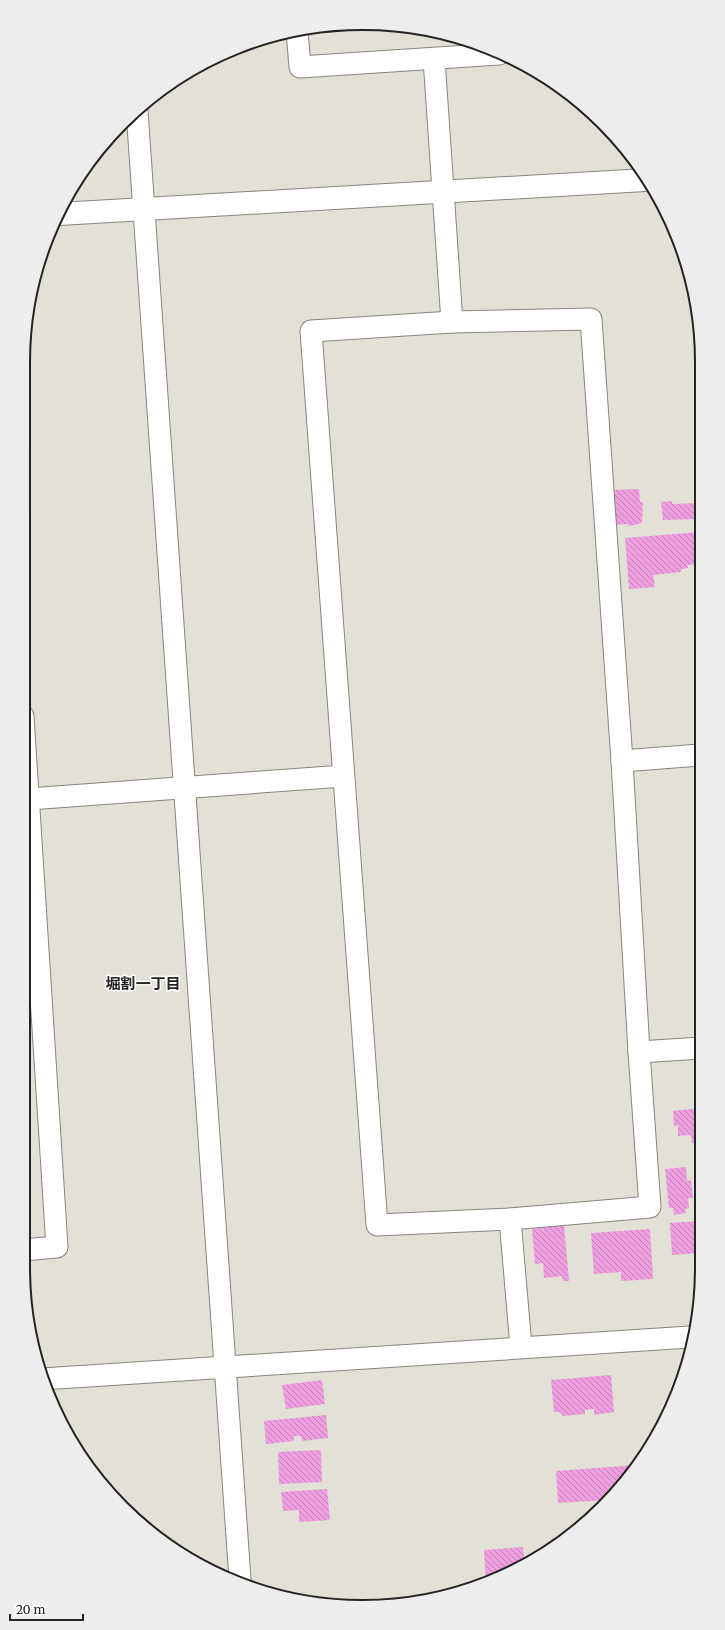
<svg xmlns="http://www.w3.org/2000/svg" width="725" height="1630" font-family="Merriweather,'Noto Sans JP',serif">
  <style>
    .building { fill: url(#building-back-hatch) }
    .lines { fill: none; stroke-linecap: round; stroke-linejoin: round }
    .minor-casing { stroke: #88857e; stroke-width: 23 }
    .tertiary-casing { stroke: #88857e; stroke-width: 24 }
    .minor { stroke: #fff; stroke-width: 21 }
    .tertiary { stroke: #fff; stroke-width: 22 }
    .labels { text-anchor: middle; dominant-baseline: central; stroke-width: 3; stroke-linejoin: round; paint-order: stroke }
    .neighbourhood-label { font-size: 15px; font-weight: bold; fill: #252422; stroke: #fff }
    .rim { fill: none; stroke: #252422; stroke-width: 2 }
  </style>
  <defs>
    <pattern id="building-back-hatch" width="6" height="6" patternUnits="userSpaceOnUse"><rect width="6" height="6" fill="#ee9fdf"/><path d="M-1 5l2 2M0 0l6 6M5-1l2 2" fill="none" stroke="#c181b4"/></pattern>
  </defs>
  <rect width="100%" height="100%" fill="#e3e0d8"/>
  <g class="building">
    <polygon points="639,489 640,502 643,502 642,523 629,526 628,524 613,525 612,490"/>
    <polygon points="672,501 672,504 700,503 700,519 663,520 661,502"/>
    <polygon points="700,532 700,564 687,565 688,568 681,569 681,572 653,575 655,587 629,589 625,538"/>
    <polygon points="702,1108 702,1142 692,1143 691,1135 678,1136 678,1125 674,1126 673,1111"/>
    <polygon points="686,1167 687,1181 691,1180 693,1198 688,1198 689,1208 685,1209 686,1213 674,1215 673,1208 669,1208 665,1169"/>
    <polygon points="702,1221 702,1264 700,1253 672,1255 670,1223"/>
    <polygon points="564,1225 569,1281 563,1281 562,1276 544,1278 543,1263 535,1264 532,1229"/>
    <polygon points="650,1229 653,1279 621,1281 621,1272 594,1274 591,1233"/>
    <polygon points="611,1375 614,1412 594,1415 594,1409 585,1410 585,1414 563,1416 560,1412 554,1412 551,1380"/>
    <polygon points="322,1380 325,1404 286,1409 282,1385"/>
    <polygon points="326,1415 328,1438 302,1441 301,1436 294,1436 294,1441 266,1444 264,1421"/>
    <polygon points="321,1450 322,1482 279,1484 278,1452"/>
    <polygon points="636,1465 618,1491 607,1500 558,1503 556,1471"/>
    <polygon points="327,1489 330,1520 299,1522 299,1510 283,1511 281,1492"/>
    <polygon points="523,1547 525,1565 486,1582 484,1550"/>
  </g>
  <g class="lines">
    <g class="minor-casing">
      <g id="minor">
        <polyline points="297,31 300,67 499,54"/>
        <polyline points="434,59 452,322"/>
        <polyline points="137,111 240,1579"/>
        <polygon points="591,319 622,761 639,1052 650,1207 510,1219 377,1225 311,331 452,322"/>
        <polyline points="622,761 700,755"/>
        <polyline points="29,799 343,776"/>
        <polyline points="639,1052 701,1048"/>
        <polyline points="510,1219 521,1347"/>
        <polyline points="23,1250 57,1247 23,716"/>
        <polyline points="42,1379 690,1337"/>
      </g>
    </g>
    <g class="tertiary-casing">
      <polyline id="tertiary" points="59,214 645,180"/>
    </g>
    <use href="#minor" class="minor"/>
    <use href="#tertiary" class="tertiary"/>
  </g>
  <g class="labels">
    <g class="neighbourhood-label">
      <text x="143" y="983">堀割一丁目</text>
    </g>
  </g>
  <path d="M0 0H725V1630H0ZM362 30H363A332 332 0 0 1 695 362V1268A332 332 0 0 1 363 1600H362A332 332 0 0 1 30 1268V362A332 332 0 0 1 362 30Z" fill="#eeeded" fill-rule="evenodd"/>
  <path class="rim" d="M362 30H363A332 332 0 0 1 695 362V1268A332 332 0 0 1 363 1600H362A332 332 0 0 1 30 1268V362A332 332 0 0 1 362 30Z"/>
  <path d="M10 1614v6h73v-6" fill="none" stroke="#252422" stroke-width="2"/>
  <text x="16" y="1614" font-size="12" fill="#252422" stroke="#ffffff" stroke-width="3" paint-order="stroke">20 m</text>
</svg>
